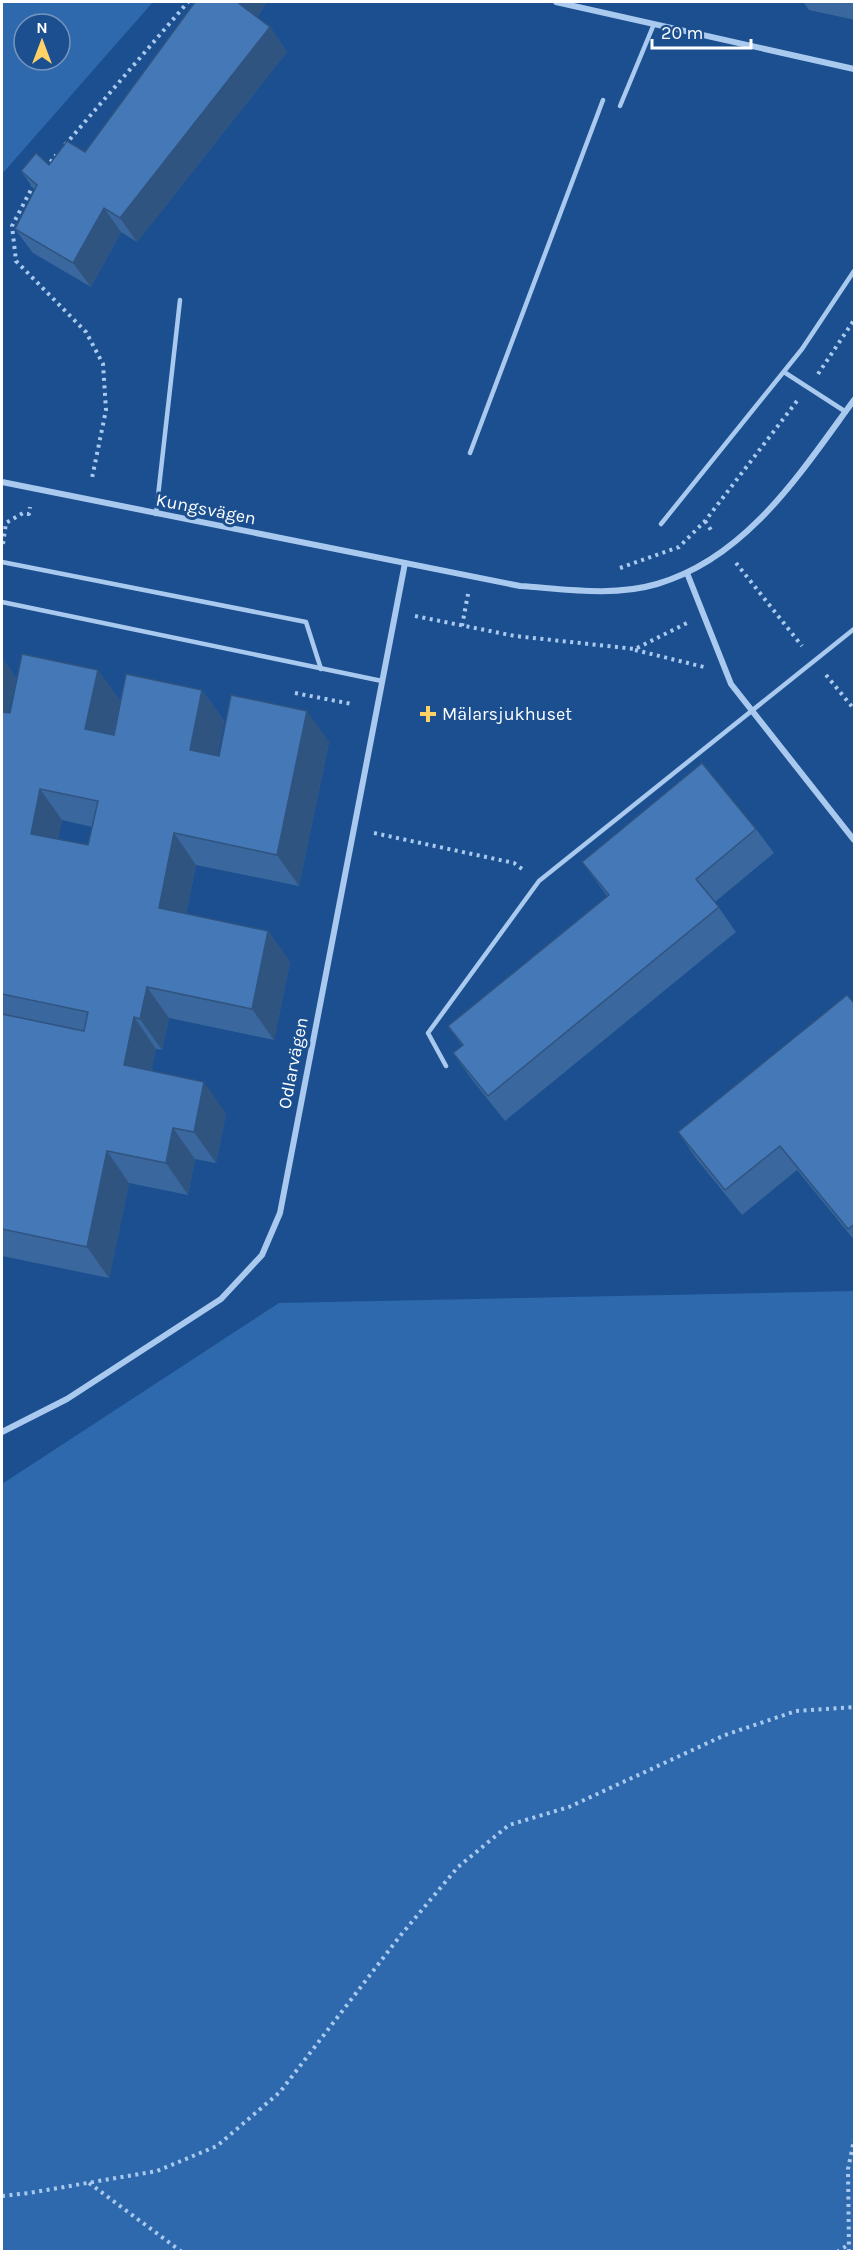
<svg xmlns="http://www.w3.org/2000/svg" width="856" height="2253" font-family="Karla,sans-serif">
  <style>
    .green { fill: #2e69ad; fill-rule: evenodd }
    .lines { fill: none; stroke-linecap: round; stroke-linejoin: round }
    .path { stroke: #a9c9ee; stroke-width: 4; stroke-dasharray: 3 4.5; stroke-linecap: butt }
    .lane { stroke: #a9c9ee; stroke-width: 4.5 }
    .street { stroke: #a9c9ee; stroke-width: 6 }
    .wall { fill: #3a679d; fill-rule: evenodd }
    .shaded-wall { fill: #305480 }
    .building { fill: #4478b7; stroke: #305480; stroke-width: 1.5; fill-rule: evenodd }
    .poi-dot { fill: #ffd166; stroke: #1b4f8f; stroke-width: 2 }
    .labels { text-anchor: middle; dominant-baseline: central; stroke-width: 6; stroke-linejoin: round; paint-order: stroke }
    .street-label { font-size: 18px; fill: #fff; stroke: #1b4f8f }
    .poi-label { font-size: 18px; fill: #fff; stroke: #1b4f8f; text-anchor: start }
  </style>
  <rect width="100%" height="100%" fill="#1b4f8f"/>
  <g class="green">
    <path d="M2,2H153L2,174ZM24,24H60V60H24Z"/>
    <polygon points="854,1291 854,2251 2,2251 2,1484 279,1303"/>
  </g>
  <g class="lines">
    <g class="path">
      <polyline points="65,145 188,2"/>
      <polyline points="46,168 56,155"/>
      <polyline points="34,184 12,226 16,261 86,332 103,364 106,410 92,478"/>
      <polyline points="818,374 854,320"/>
      <polyline points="705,521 713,533"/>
      <polyline points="3,544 6,523 23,513 29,514 30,507"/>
      <polyline points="736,563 802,646"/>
      <polyline points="620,568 679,547 705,521 797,401"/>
      <polyline points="415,616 515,636 635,649 687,623"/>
      <polyline points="462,626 468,594"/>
      <polyline points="635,650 704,667"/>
      <polyline points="826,675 854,709"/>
      <polyline points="295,693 352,704"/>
      <polyline points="374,833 514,863 525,871"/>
      <polyline points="89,2183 182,2252"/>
      <polyline points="2,2196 29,2193 157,2171 217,2146 280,2092 400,1936 458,1867 509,1825 569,1807 725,1735 796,1711 854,1707"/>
      <polyline points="837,2252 848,2245"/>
      <polyline points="849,2252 848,2169 854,2140"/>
    </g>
    <g class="lane">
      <polyline points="620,106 654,24"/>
      <polyline points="784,372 846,412"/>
      <polyline points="470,453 603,100"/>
      <polyline points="156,514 180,300"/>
      <polyline points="661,524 802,349 854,271"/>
      <polyline points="2,562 306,622 321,669"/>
      <polyline points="2,602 382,681"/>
      <polyline points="446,1066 428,1033 539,881 854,629"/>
    </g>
    <g class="street">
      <polyline points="556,2 854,69"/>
      <path d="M2,482L520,586C565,589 613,597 657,584C747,558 801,472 854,400"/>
      <polyline points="687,573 731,684 854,840"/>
      <polyline points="2,1432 67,1399 221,1299 262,1255 280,1213 405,563"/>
    </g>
  </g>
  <g class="wall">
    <polygon points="195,2 267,2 257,17 270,27 287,52 137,242 121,232 91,287 33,253 15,229 35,191 21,171 49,165 85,152"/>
    <polygon points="797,2 855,2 855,20 809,10 804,3"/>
    <path d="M2,658L16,678L8,713L98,670L120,701L113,735H114L202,690L224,721L217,756L329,742L299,886L196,865L186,914L268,931L290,962L274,1040L169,1018L162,1050L156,1049L151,1071L226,1113L216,1163L195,1159L188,1195L129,1183L109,1278L2,1256ZM62,820L92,827L88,845L58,839Z"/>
    <polygon points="756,829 774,853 715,902 736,932 505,1121 470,1077 453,1053 462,1046 448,1026 607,896 582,862"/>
    <polygon points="855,1004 855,1241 797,1170 742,1215 695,1157 678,1132"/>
  </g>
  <g class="shaded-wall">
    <polygon points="236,2 267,2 252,24"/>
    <polygon points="270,27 287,52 137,242 120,218"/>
    <polygon points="104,208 121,232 91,287 73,263"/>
    <polygon points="2,658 16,678 3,739 2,736"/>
    <polygon points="98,670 120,701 107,761 85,729"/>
    <polygon points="202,690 224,721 212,781 190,750"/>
    <polygon points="307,711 329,742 299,886 277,855"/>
    <polygon points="40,789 62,820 53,865 31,834"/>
    <polygon points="174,833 196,865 181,939 159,908"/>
    <polygon points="268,931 290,962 274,1040 252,1009"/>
    <polygon points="147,987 169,1018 162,1050 140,1019"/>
    <polygon points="134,1017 156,1049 146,1096 124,1065"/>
    <polygon points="204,1082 226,1113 216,1163 194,1132"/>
    <polygon points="173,1128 195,1159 188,1195 166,1163"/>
    <polygon points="107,1151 129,1183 109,1278 87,1247"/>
  </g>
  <g class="building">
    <polygon points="195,2 237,2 270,27 120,218 104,208 73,263 15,229 37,185 21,171 36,153 49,165 67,141 85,152"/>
    <path d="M22,654L98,670L85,729L114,735L126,674L202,690L190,750L219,756L231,695L307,711L277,855L174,833L159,908L268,931L252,1009L147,987L140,1019L134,1017L124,1065L204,1082L194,1132L173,1128L166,1163L107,1151L87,1247L2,1229V1014L84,1031L88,1012L2,994V712L10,713ZM40,789L98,801L88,845L31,834Z"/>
    <polygon points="702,763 756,829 696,879 719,907 488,1096 453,1053 463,1045 448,1026 609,895 582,862"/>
    <polygon points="847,995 855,1004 855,1224 848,1229 780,1146 725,1190 678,1132"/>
  </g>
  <path class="poi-dot" d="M425 705h6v6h6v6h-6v6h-6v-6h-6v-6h6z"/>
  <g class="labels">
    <g class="street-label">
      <text transform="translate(206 509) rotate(11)">Kungsvägen</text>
      <text transform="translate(293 1063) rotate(-79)">Odlarvägen</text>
    </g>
    <g class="poi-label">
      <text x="442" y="714">Mälarsjukhuset</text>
    </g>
  </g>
  <rect width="856" height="2253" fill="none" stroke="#ffffff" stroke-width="6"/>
  <g transform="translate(42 42)"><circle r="28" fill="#1b4f8f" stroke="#7695bc" stroke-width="1.5"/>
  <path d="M0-4.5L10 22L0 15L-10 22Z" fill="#ffd166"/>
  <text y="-9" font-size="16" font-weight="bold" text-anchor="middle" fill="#ffffff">N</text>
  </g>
  <path d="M652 39v9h99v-9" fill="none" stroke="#ffffff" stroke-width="3"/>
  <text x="661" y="39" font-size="18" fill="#ffffff" stroke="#1b4f8f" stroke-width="4.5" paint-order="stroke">20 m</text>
</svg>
